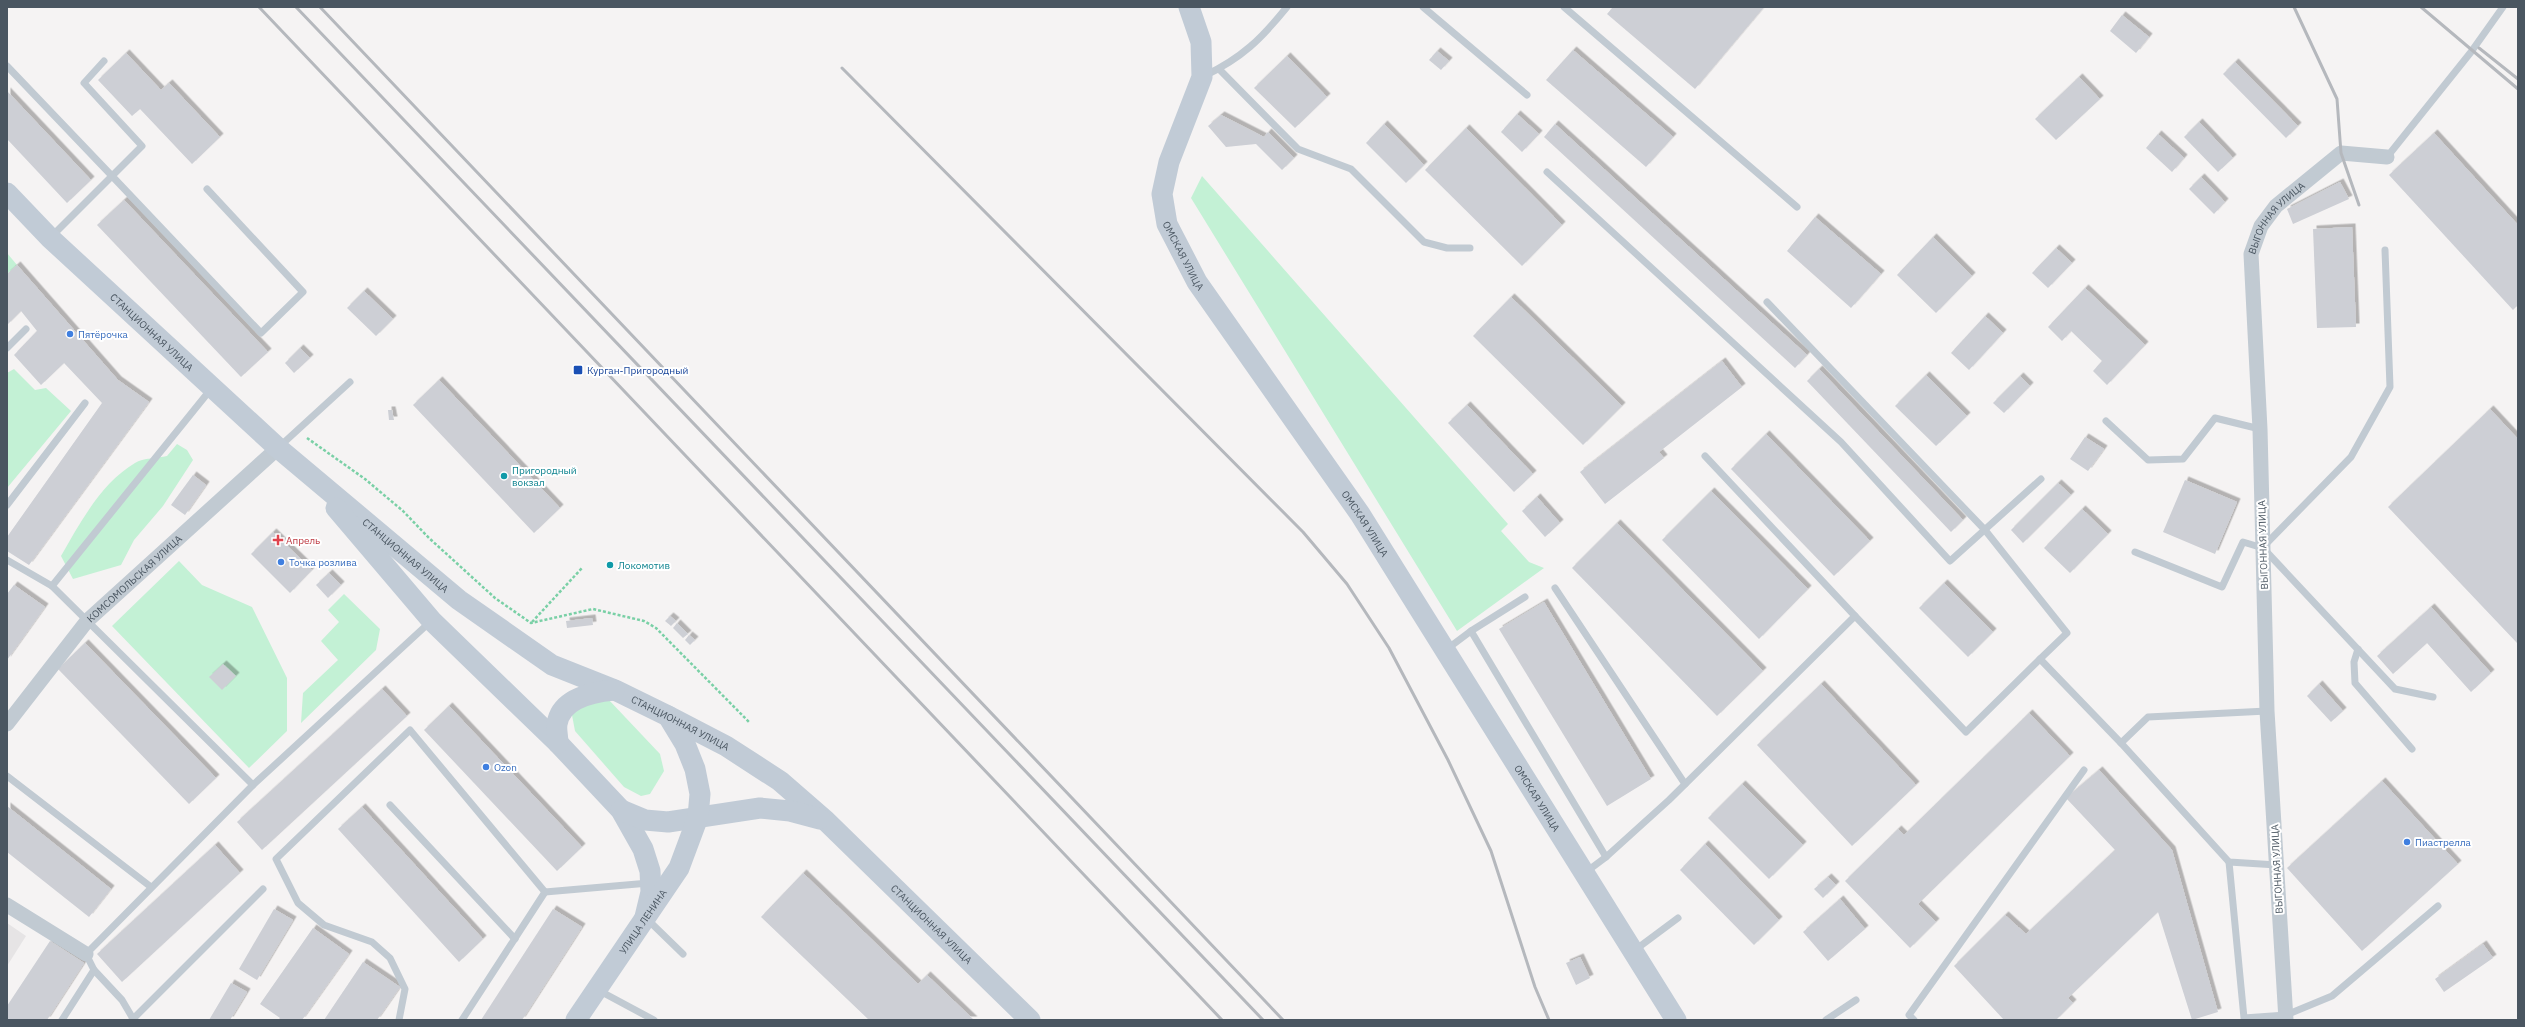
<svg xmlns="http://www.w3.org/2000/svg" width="2525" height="1027" font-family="'IBM Plex Sans',sans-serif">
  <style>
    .education { fill: #e6e4e5 }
    .green { fill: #c3f1d5 }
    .building { fill: #cdcfd5; filter: url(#shadow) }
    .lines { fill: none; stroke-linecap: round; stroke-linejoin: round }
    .path { stroke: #7ad0a6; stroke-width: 2.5; stroke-dasharray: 3 2; stroke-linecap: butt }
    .service { stroke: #c1cad2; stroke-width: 7 }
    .minor { stroke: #c1cad2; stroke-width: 15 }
    .secondary { stroke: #c1cbd6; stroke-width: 21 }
    .rail { stroke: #b5b8bd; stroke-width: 3 }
    .shop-dot { fill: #3f7fe0; stroke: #fff; stroke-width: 1.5 }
    .transit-dot { fill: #1a4fb4; stroke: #fff; stroke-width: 1.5 }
    .culture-dot { fill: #0f9aa8; stroke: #fff; stroke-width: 1.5 }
    .health-dot { fill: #e0444e; stroke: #fff; stroke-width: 1.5 }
    .labels { text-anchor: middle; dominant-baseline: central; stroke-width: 4; stroke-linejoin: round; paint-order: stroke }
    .street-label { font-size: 10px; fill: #4a5661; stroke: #fff }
    .shop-label { font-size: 10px; fill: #366cbe; stroke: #fff; text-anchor: start }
    .transit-label { font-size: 10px; fill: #164399; stroke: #fff; text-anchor: start }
    .culture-label { font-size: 10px; fill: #0d838f; stroke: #fff; text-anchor: start }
    .health-label { font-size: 10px; fill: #be3a42; stroke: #fff; text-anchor: start }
  </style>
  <defs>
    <filter id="shadow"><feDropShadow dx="3.5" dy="-3.5" stdDeviation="0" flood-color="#0004"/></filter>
  </defs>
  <rect width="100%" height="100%" fill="#f5f3f3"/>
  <polygon class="education" points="7,923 26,936 7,966"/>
  <g class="green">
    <polygon points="1202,176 1508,524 1501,531 1529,562 1544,568 1457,631 1191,198"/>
    <polygon points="7,253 17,265 7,274"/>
    <polygon points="14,369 35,390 46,388 71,411 7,488 7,373"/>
    <path d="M177,444L187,450L193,460L163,506L134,540L121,565L73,579L61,556C80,523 101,483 135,463C143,458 158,458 167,456Z"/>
    <polygon points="179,561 202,585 252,607 287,678 287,731 249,768 112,626"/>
    <polygon points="344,594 380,629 376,650 301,723 303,693 338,660 321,641 339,622 328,610"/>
    <polygon points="608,699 660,754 664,771 650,794 641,796 624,787 575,731 572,715 575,708"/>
  </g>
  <g class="building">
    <polygon points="1613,7 1764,7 1695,89 1607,14"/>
    <polygon points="2122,15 2149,37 2136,53 2110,31"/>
    <polygon points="1573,50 1673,137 1646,167 1546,80"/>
    <polygon points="1437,51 1449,61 1441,70 1429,60"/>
    <polygon points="126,53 161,90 169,83 220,137 192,164 140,109 132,116 98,80"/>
    <polygon points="1287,56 1327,97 1295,128 1254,88"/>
    <polygon points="2235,62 2298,126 2286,138 2223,74"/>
    <polygon points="2079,77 2100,99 2056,140 2035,119"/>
    <polygon points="7,91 91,180 67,203 7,139"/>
    <polygon points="1517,114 1539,134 1522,152 1501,132"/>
    <polygon points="1221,115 1264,137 1268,132 1294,158 1282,170 1256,144 1226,147 1208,126"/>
    <polygon points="2199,122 2233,158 2218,172 2184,137"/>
    <polygon points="1384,124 1424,165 1406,183 1366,143"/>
    <polygon points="1555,124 1807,355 1795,368 1544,137"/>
    <polygon points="1466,128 1562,225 1522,266 1425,170"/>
    <polygon points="2434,133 2518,225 2518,305 2513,310 2389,175"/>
    <polygon points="2158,134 2184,158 2172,172 2146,148"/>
    <polygon points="2201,177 2225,202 2214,214 2189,189"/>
    <polygon points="2340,182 2349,199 2293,224 2287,209"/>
    <polygon points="124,200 268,352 241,377 97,225"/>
    <polygon points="1815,217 1881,274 1851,308 1787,251"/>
    <polygon points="2352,227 2356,327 2317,328 2313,229"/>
    <polygon points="1933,237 1972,276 1936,313 1897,275"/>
    <polygon points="2056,248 2072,263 2048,288 2032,273"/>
    <polygon points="17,265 118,380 149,402 29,565 7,551 7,537 102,403 64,363 41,385 14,355 37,331 21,311 7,325 7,274"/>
    <polygon points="2085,288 2145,345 2107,385 2093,371 2102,361 2071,331 2062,341 2048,327"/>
    <polygon points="364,291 393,319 376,336 347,308"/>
    <polygon points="1511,297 1622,406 1583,445 1473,336"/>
    <polygon points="1985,316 2003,333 1969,370 1951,353"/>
    <polygon points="300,348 310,358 294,373 285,363"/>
    <polygon points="1722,361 1742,387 1659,452 1664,458 1605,504 1580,472"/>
    <polygon points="1819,369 1963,520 1951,532 1807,381"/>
    <polygon points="1926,375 1967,416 1936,446 1895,406"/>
    <polygon points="2020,376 2030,386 2004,413 1993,403"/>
    <polygon points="439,380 560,508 534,533 413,405"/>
    <polygon points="1467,405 1533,474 1514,492 1448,423"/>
    <polygon points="2490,409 2518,439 2518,644 2388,507"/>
    <polygon points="388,410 392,410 394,420 389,420"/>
    <polygon points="1766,434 1870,541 1834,576 1731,469"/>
    <polygon points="2085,437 2104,449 2088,471 2070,459"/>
    <polygon points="193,475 206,485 185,515 171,505"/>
    <polygon points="2185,480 2237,502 2215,554 2163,532"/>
    <polygon points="2058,483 2071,495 2023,543 2011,530"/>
    <polygon points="1711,491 1808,589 1759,639 1662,540"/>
    <polygon points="1537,497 1560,523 1545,537 1522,511"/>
    <polygon points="2082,509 2108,534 2070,573 2044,548"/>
    <polygon points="1617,523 1763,671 1717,716 1572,568"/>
    <polygon points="273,532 312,570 290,593 251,554"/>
    <polygon points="329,573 341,585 328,598 316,585"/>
    <polygon points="1944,583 1993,632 1968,657 1919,608"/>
    <polygon points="14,585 45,607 7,660 7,594"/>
    <polygon points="1544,602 1651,779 1607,806 1499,629"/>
    <polygon points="2431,607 2491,673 2471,692 2427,643 2393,674 2377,656"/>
    <polygon points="670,616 676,621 671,626 665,621"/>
    <polygon points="592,618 593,625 567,628 566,621"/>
    <polygon points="677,623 688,634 683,638 673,628"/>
    <polygon points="689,635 695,640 690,645 685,640"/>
    <polygon points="85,643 216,778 189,804 58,669"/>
    <polygon points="223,664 236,676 222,690 209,677"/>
    <polygon points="1821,684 1916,785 1852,846 1757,745"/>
    <polygon points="2319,684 2343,711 2331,722 2307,696"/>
    <polygon points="382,689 407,716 262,850 237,822"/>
    <polygon points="449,706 582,847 557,871 424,730"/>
    <polygon points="2029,713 2070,756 1918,904 1936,922 1910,948 1845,881 1898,829 1904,835"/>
    <polygon points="2099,770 2172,850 2218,1012 2192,1020 2158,912 2068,998 2073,1003 2056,1020 2004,1020 1954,966 2005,915 2026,934 2115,850 2066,798"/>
    <polygon points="2382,781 2458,864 2362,951 2287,868"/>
    <polygon points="1742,784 1803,845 1769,879 1708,818"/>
    <polygon points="7,806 111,889 89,917 7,852"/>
    <polygon points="362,807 483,939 459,962 338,829"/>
    <polygon points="1705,844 1779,920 1754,945 1680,870"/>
    <polygon points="215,845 240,873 122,982 97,954"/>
    <polygon points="803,873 918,984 927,975 974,1020 869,1020 761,917"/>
    <polygon points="1828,877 1836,885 1823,898 1814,889"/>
    <polygon points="1840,899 1865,929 1828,961 1803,932"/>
    <polygon points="274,909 293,920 257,980 239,969"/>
    <polygon points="553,909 582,927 522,1020 481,1020"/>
    <polygon points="313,928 349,954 302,1020 278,1020 280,1018 260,1004"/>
    <polygon points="50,941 84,963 47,1020 7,1020 7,1006"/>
    <polygon points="2483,944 2493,958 2444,992 2435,979"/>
    <polygon points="1580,957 1590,978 1576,985 1566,963"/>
    <polygon points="363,962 400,987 377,1020 324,1020"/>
    <polygon points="231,983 247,992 230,1020 209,1020"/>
  </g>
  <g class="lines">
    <g class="path">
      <polyline points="307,438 365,479 403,511 429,538 495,598 531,623 593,609 644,621 656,628 750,723"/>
      <polyline points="532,622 582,568"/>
    </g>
    <g class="service">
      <polyline points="1423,7 1527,95"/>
      <polyline points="1564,7 1797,207"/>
      <polyline points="104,61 84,83 142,146 112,176 261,333 303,292 207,189"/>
      <polyline points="7,66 112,176 51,237"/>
      <polyline points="1219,69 1298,149 1351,169 1424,242 1447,248 1470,248"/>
      <path d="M1204,76C1242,58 1261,39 1287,7"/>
      <polyline points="2387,157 2471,52 2503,7"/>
      <polyline points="1547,172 1841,442 1950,561 2041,479"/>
      <polyline points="1767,302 1985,530 2067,633 2040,659 2121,743 2148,717 2267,711"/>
      <polyline points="7,348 26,329"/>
      <polyline points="211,389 52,586 253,785"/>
      <polyline points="2106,421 2148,460 2183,459 2215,418 2260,429"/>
      <polyline points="279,447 350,382"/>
      <polyline points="1705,456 1855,616"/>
      <polyline points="7,505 85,403"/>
      <polyline points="2264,546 2351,457 2390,387 2385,250"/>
      <polyline points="2135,552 2222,587 2243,542 2263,548 2395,689 2433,697"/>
      <polyline points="7,560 52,586"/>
      <polyline points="1555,588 1685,784"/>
      <polyline points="1525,597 1471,631 1606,857"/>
      <polyline points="1447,649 1471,631"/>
      <polyline points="2358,649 2354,662 2355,683 2412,749"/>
      <polyline points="2121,743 2229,862 2277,865"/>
      <polyline points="7,776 151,887"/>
      <polyline points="390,805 515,939"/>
      <polyline points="2229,862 2244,1018 2286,1015 2332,996 2438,906"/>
      <polyline points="1586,872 1606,857 1669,800 1855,616 1966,732 2040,659"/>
      <polyline points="545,892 649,883"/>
      <polyline points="647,919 683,954"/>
      <polyline points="1635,950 1678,918"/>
      <polyline points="94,970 122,1000 132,1017"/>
      <polyline points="598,990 654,1020"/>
      <polyline points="62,1020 94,970 86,954 253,785 430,622"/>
      <polyline points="132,1020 263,889"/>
      <polyline points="399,1020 405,989 390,958 372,942 324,925 298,903 276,859 410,730 545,892 462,1020"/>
      <polyline points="1826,1020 1856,1000"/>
      <polyline points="1914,1020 1909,1015 2084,770"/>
    </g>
    <g class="minor">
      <path id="s1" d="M7,724L87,621L278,448"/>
      <polyline points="7,905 86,954"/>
      <path id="s2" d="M2286,1020L2267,711L2260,429L2251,254L2261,226L2276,206L2341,153L2387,157"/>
    </g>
    <g class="secondary">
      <path id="s3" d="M1189,7L1201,42L1202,77L1169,162L1162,194L1167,224L1197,282L1360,514L1676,1020"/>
      <path id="s4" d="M7,193L50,238L278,448L459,600L552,665L615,690L668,716L726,746L780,781L826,821L1030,1020"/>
      <polyline points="336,508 432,621 558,743 621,810 643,849 650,871 651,892 645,917"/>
      <path d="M558,743C558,737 556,730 557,724C561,698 593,692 614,690"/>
      <polyline points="621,810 645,820 668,822 760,808 790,811 820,819"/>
      <path id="s5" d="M576,1020L679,868L698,817L700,794L695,769L685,744L668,716"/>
    </g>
    <g class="rail">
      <polyline points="259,7 1222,1020"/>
      <polyline points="296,7 1263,1020"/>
      <polyline points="320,7 1283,1020"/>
      <polyline points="2294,7 2337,99 2341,153 2359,205"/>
      <polyline points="2421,7 2518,89"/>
      <polyline points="2479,48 2518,79"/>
      <polyline points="842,68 1303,532 1347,584 1389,648 1448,760 1491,851 1535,987 1549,1020"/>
    </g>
  </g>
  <g class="shop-dot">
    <circle cx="70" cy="334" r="4"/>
    <circle cx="281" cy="562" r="4"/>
    <circle cx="486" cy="767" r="4"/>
    <circle cx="2407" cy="842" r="4"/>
  </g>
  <rect class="transit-dot" x="573" y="365" width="10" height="10" rx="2"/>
  <g class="culture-dot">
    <circle cx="504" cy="476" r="4"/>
    <circle cx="610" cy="565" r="4"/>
  </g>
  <path class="health-dot" d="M276 534h4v4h4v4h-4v4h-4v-4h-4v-4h4z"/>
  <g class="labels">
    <g class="street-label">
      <text stroke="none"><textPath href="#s2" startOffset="812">ВЫГОННАЯ УЛИЦА</textPath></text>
      <text stroke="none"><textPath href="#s3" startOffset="262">ОМСКАЯ УЛИЦА</textPath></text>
      <text stroke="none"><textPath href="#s4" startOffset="201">СТАНЦИОННАЯ УЛИЦА</textPath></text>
      <text stroke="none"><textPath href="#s3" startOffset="586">ОМСКАЯ УЛИЦА</textPath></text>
      <text transform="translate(2263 545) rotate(-92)">ВЫГОННАЯ УЛИЦА</text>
      <text stroke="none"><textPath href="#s4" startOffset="539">СТАНЦИОННАЯ УЛИЦА</textPath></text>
      <text stroke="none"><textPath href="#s1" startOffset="194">КОМСОМОЛЬСКАЯ УЛИЦА</textPath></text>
      <text stroke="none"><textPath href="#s4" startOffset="863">СТАНЦИОННАЯ УЛИЦА</textPath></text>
      <text stroke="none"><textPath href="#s3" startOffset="910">ОМСКАЯ УЛИЦА</textPath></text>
      <text transform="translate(2277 869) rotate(-93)">ВЫГОННАЯ УЛИЦА</text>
      <text stroke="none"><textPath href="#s5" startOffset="119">УЛИЦА ЛЕНИНА</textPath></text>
      <text stroke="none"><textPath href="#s4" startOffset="1187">СТАНЦИОННАЯ УЛИЦА</textPath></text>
    </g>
    <g class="shop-label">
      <text x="78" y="334">Пятёрочка</text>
      <text x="289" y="562">Точка розлива</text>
      <text x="494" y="767">Ozon</text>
      <text x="2415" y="842">Пиастрелла</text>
    </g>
    <g class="transit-label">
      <text x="587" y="370">Курган-Пригородный</text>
    </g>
    <g class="culture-label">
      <text x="512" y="470">Пригородный<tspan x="512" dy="12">вокзал</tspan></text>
      <text x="618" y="565">Локомотив</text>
    </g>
    <g class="health-label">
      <text x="286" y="540">Апрель</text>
    </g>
  </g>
  <rect width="2525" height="1027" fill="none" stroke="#4a5661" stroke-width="16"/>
</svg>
